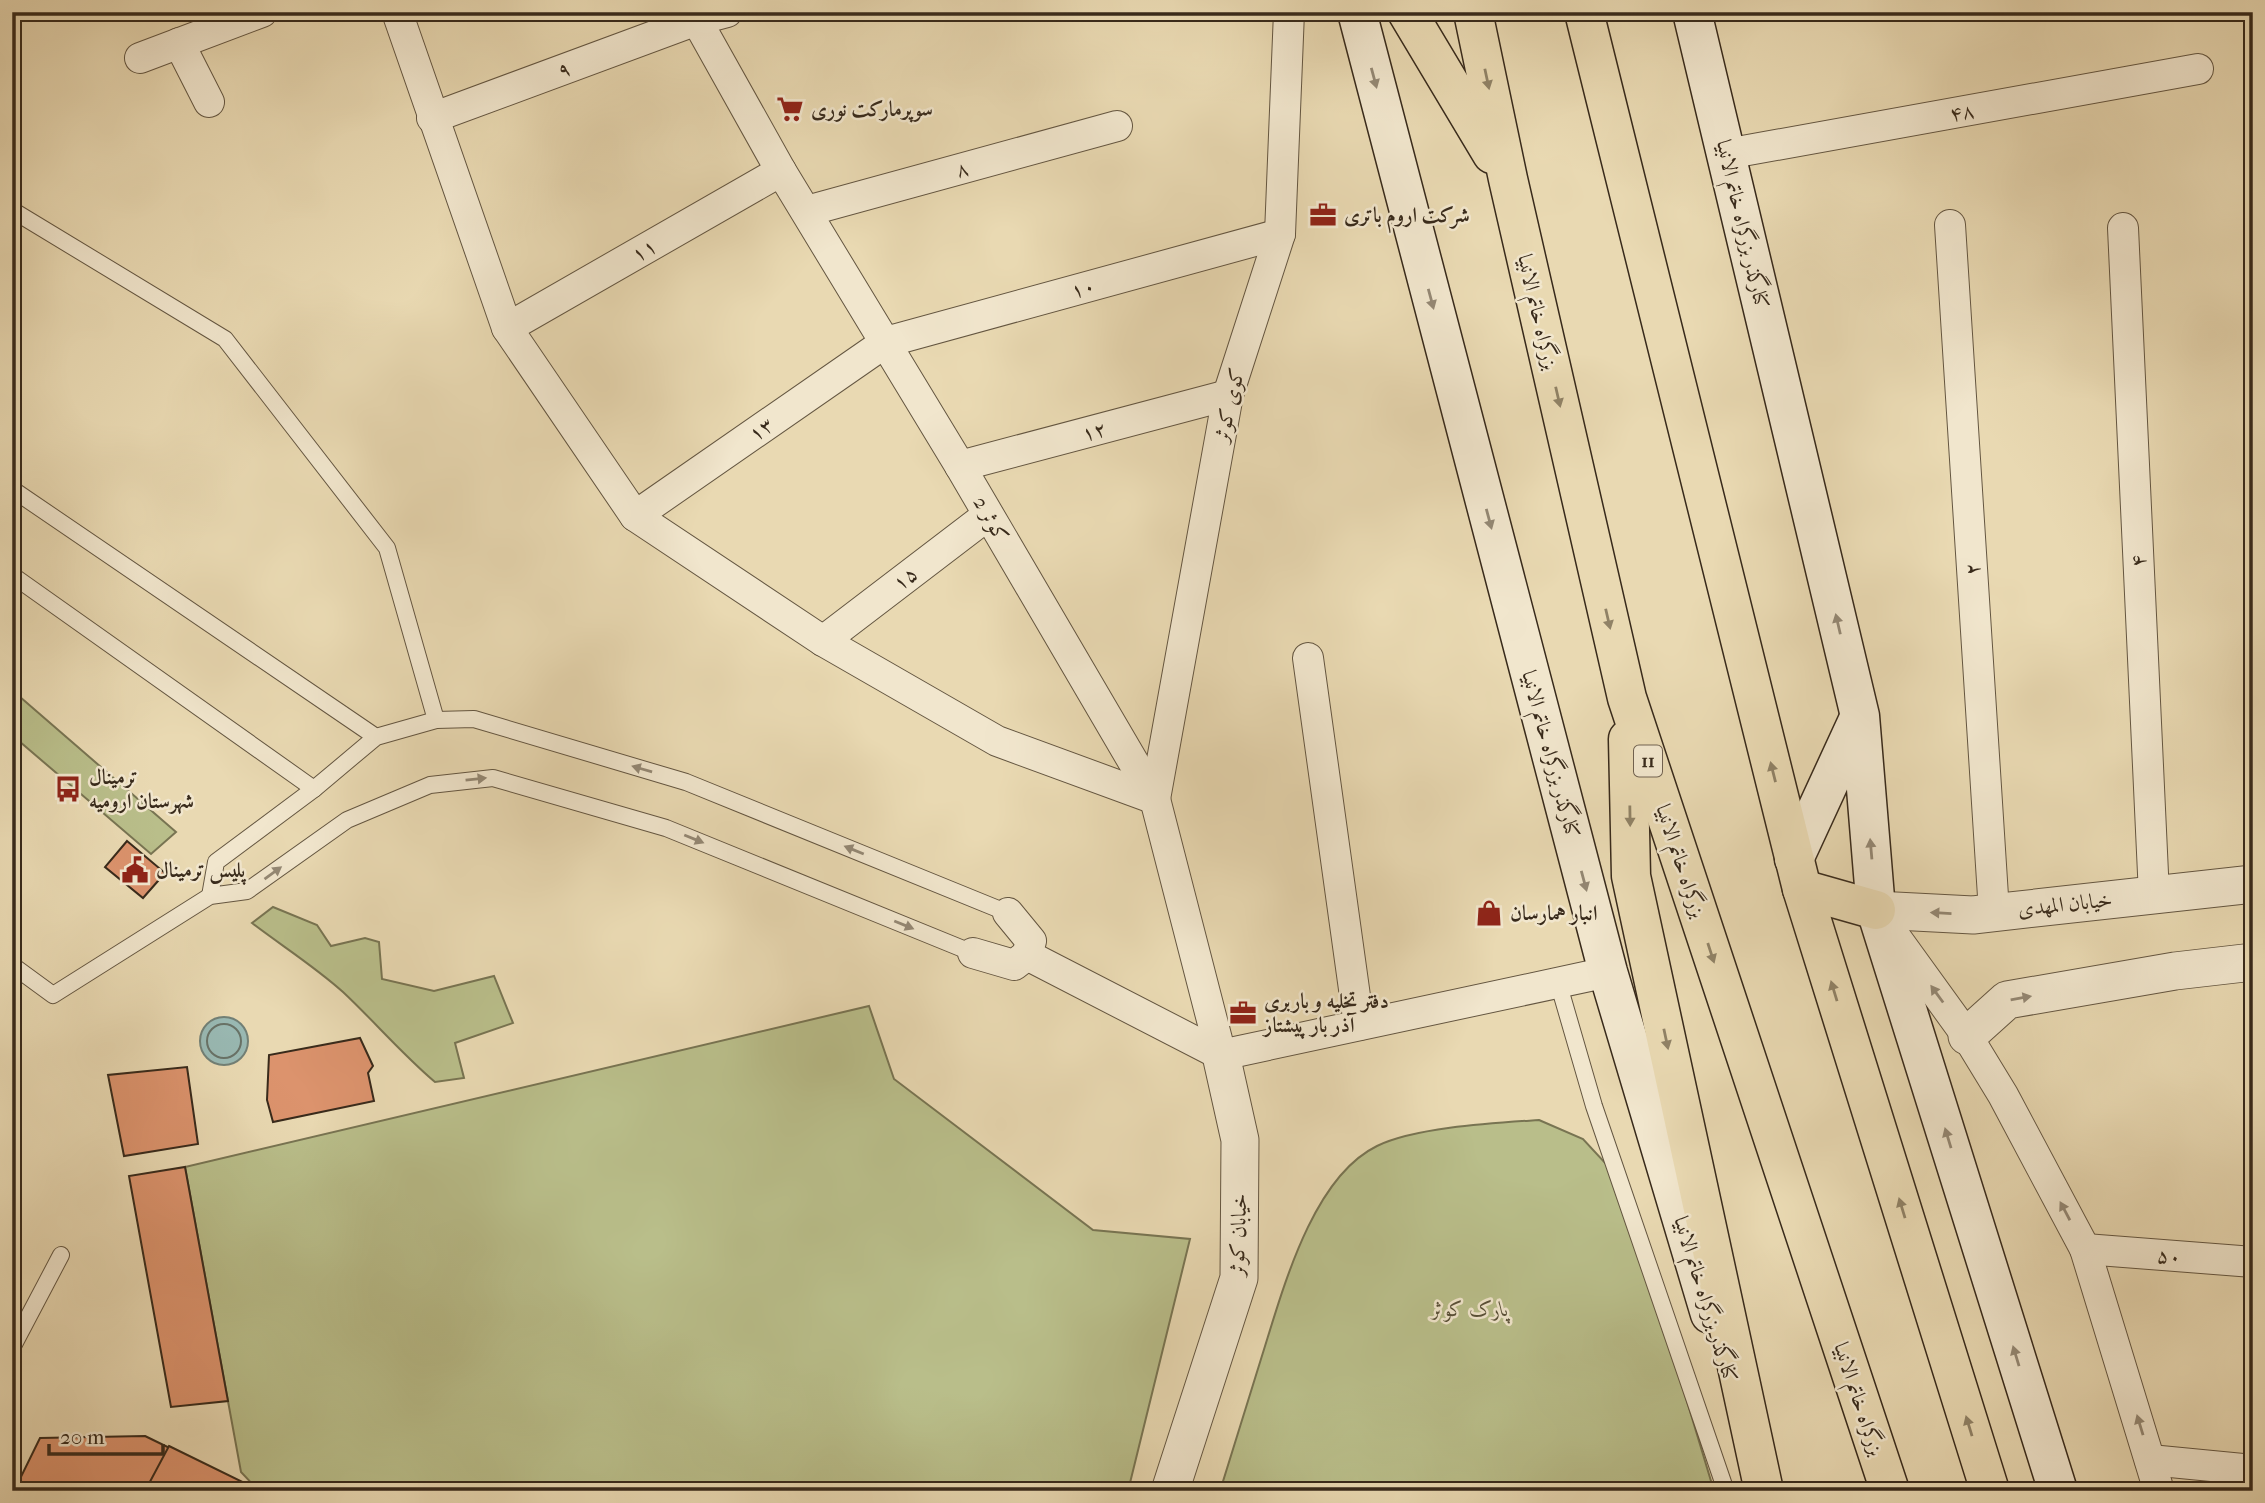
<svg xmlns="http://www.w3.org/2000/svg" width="2265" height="1503" font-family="'IM FELL French Canon',Amiri,serif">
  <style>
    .green { fill: #b9be8a; stroke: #787452; stroke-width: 2 }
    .water { fill: #99b9b3; stroke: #728076; stroke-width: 2 }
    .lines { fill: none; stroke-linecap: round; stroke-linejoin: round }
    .shore { stroke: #687267; stroke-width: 2 }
    .building { fill: #dc936d; stroke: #382a1b; stroke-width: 2 }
    .service-casing { stroke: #645641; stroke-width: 18 }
    .minor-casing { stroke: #645641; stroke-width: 32 }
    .tertiary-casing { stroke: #645641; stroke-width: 39 }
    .secondary-casing { stroke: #382a1b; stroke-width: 41 }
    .trunk-casing { stroke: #382a1b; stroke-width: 41 }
    .service { stroke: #f1e6cd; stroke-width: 16 }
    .minor { stroke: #f1e6cd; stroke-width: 30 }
    .tertiary { stroke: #f1e6cd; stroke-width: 37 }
    .secondary { stroke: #f1e6cd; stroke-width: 38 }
    .trunk { stroke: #e9d9b2; stroke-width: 38 }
    .oneway { fill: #948874 }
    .oneway2 { fill: #908266 }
    .labels { text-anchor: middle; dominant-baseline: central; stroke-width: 5; stroke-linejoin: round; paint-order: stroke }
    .shield { fill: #f1e6cd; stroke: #706250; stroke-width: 2 }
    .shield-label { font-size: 19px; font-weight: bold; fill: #382a1b }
    .street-label { font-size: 21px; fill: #382a1b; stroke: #f1e6cd }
    .poi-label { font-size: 21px; font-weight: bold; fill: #382a1b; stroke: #f1e6cd; text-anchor: start }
    .park-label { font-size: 21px; font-style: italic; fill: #584f37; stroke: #f1e6cd }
  </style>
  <rect width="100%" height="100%" fill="#e9d9b2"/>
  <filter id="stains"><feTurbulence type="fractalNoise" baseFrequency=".00286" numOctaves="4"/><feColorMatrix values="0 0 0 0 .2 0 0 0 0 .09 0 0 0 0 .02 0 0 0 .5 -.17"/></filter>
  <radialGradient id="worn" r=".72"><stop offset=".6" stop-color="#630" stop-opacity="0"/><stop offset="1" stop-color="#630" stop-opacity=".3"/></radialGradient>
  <g class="green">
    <polygon points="12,690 176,832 151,854 12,735"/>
    <path d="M273,907L317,925L331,946L365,938L379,942L382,979L434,991L494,976L513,1023L455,1043L464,1078L435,1082C402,1054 374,1021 343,992C314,966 282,946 252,923Z"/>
    <polygon points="869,1006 894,1079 1093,1230 1190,1239 1128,1491 259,1491 241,1472 185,1167"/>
    <path d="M1539,1120L1583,1139L1608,1166L1631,1215L1714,1491H1220C1234,1447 1247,1403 1261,1359C1282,1293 1311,1178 1377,1146C1416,1127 1495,1123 1539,1120Z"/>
  </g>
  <circle class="water" cx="224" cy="1041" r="24"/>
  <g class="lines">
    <circle class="shore" cx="224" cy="1041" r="17"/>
  </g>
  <g class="building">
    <polygon points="127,841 165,873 143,898 105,867"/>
    <polygon points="360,1038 373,1066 368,1073 374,1101 273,1122 267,1100 269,1055"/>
    <polygon points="187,1067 198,1144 124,1156 108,1075"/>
    <polygon points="185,1167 228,1401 171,1407 129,1176"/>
    <polygon points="145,1436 258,1491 14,1491 40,1438"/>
    <polygon points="169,1446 259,1490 145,1491"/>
  </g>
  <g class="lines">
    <g class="service-casing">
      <g id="service">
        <polyline points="12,210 225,339 387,548 436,720"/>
        <polyline points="12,489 376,737"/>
        <polyline points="12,575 314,789"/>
        <polyline points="210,896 216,862 314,789 376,737 436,720 474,719 686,782 1008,913"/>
        <polyline points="12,965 53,995 210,896 247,891 347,820 430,785 493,778 666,828 973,953"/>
        <polyline points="1558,982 1594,1106 1726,1491"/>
        <polyline points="12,1348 61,1255"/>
      </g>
    </g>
    <g class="minor-casing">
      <g id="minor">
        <polyline points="397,12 507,328 635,516 823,641 997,741 1155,799 1228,395 1280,234 1289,12"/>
        <polyline points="692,12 781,171 960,466 1155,799 1221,1055"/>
        <polyline points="179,43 209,102"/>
        <polyline points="140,58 262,12"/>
        <polyline points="432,118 697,20 727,12"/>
        <polyline points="1726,154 2198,69"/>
        <polyline points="807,211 1117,126"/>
        <polyline points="1950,225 1994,912"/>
        <polyline points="2123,228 2154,895"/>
        <polyline points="507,328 781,171"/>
        <polyline points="960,466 1228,395"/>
        <polyline points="635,516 886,342 1280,234"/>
        <polyline points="823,641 988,515"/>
        <polyline points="1308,658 1359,1025"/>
        <polyline points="1889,928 1967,1036 2003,1095 2085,1249 2159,1491"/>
        <polyline points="973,953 1014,965 1027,955 1031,941 1008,913"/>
        <polyline points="1027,955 1221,1055 1608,972"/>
        <polyline points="2085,1249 2253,1262"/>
        <polyline points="2150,1460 2253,1470"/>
      </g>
    </g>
    <g class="tertiary-casing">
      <g id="tertiary">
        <polyline points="1876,910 1973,915 2253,884"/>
        <polyline points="1967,1036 2007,1000 2175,971 2253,962"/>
        <polyline points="1170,1491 1239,1278 1240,1140 1221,1055"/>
      </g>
    </g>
    <g class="secondary-casing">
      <g id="secondary">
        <polyline points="1357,12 1608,972 1710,1314"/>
        <polyline points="1692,12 1860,716 1876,910 2058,1491"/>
        <polyline points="1794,859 1859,718"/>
      </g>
    </g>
    <g class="trunk-casing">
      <g id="trunk">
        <polyline points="1407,12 1492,154"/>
        <polyline points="1473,12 1508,179 1627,698 1890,1491"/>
        <polyline points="1584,12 1802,889 1990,1491"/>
        <polyline points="1628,739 1631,876 1764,1491"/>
        <polyline points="1802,889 1876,910"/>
      </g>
    </g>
    <use href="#service" class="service"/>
    <use href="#minor" class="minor"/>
    <use href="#tertiary" class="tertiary"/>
    <use href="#secondary" class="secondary"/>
    <use href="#trunk" class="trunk"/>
  </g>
  <defs><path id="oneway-solid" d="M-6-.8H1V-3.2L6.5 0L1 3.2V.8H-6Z" transform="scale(1.75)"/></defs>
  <g class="oneway">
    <use href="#oneway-solid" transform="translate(1374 78) rotate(75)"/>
    <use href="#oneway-solid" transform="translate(1431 299) rotate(75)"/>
    <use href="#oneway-solid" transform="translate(1489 519) rotate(75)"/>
    <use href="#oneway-solid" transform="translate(1838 624) rotate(-103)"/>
    <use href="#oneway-solid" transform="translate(642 769) rotate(-164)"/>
    <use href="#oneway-solid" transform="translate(476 779) rotate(-6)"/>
    <use href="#oneway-solid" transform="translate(694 839) rotate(22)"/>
    <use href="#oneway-solid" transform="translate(1871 849) rotate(-95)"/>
    <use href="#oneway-solid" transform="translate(854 850) rotate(-158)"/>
    <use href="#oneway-solid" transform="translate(273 873) rotate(-36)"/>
    <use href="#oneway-solid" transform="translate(1584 881) rotate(75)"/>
    <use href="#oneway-solid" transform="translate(1941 913) rotate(-177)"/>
    <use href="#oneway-solid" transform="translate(904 925) rotate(22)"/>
    <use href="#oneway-solid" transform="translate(1937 994) rotate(-126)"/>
    <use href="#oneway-solid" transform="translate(2021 998) rotate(-10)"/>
    <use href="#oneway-solid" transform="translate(1948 1138) rotate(-107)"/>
    <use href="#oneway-solid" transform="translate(2065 1211) rotate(-118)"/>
    <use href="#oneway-solid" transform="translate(2016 1356) rotate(-107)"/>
    <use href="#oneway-solid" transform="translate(2140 1425) rotate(-107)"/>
  </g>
  <g class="oneway2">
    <use href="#oneway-solid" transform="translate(1487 79) rotate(78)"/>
    <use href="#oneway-solid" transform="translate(1558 397) rotate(77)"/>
    <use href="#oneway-solid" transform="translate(1608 619) rotate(77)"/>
    <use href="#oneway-solid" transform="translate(1773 772) rotate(-104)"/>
    <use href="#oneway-solid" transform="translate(1630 816) rotate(89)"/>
    <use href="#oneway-solid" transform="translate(1711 953) rotate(72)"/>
    <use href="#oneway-solid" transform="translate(1834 991) rotate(-107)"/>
    <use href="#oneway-solid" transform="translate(1666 1039) rotate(78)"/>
    <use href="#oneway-solid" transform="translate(1902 1208) rotate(-107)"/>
    <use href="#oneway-solid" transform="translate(1969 1426) rotate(-107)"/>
  </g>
  <defs>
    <g id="supermarket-bare" transform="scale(2.1)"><path d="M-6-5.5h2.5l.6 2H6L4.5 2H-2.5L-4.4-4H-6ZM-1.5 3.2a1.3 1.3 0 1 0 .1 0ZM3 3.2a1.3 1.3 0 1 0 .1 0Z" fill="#8f2418" stroke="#f1e6cd" stroke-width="2.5" paint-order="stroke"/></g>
    <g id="office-bare" transform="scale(2.1)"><path d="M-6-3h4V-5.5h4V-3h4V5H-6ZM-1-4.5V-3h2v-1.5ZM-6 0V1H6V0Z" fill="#8f2418" stroke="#f1e6cd" stroke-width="2.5" paint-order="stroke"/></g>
    <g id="bus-bare" transform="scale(2.1)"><path d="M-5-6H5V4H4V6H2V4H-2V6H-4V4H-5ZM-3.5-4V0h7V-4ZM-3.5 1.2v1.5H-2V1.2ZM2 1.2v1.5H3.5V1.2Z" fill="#8f2418" stroke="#f1e6cd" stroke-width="2.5" paint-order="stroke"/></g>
    <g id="civic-bare" transform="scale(2.1)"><path d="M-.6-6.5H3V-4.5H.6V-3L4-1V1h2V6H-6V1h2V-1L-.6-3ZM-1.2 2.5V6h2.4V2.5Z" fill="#8f2418" stroke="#f1e6cd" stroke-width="2.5" paint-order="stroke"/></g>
    <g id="shop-bare" transform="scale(2.1)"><path d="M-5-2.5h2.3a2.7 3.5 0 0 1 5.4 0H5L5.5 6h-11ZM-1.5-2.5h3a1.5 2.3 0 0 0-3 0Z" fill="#8f2418" stroke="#f1e6cd" stroke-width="2.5" paint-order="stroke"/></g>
  </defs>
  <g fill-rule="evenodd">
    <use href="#supermarket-bare" x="790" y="109"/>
    <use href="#office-bare" x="1323" y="215"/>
    <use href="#bus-bare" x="68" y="789"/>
    <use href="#civic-bare" x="135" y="870"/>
    <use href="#shop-bare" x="1489" y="913"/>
    <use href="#office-bare" x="1243" y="1013"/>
  </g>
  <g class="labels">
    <rect class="shield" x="1634" y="745.5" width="28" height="31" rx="5"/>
    <g class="shield-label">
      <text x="1648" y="761">11</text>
    </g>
    <g class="street-label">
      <text transform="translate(564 69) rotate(-20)">۹</text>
      <text transform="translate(1962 112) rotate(-10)">۴۸</text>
      <text transform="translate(962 169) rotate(-15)">۸</text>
      <text transform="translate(1743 224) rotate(77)">کنارگذر بزرگراه خاتم الانبیا</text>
      <text transform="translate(644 250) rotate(-30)">۱۱</text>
      <text transform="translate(1083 288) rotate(-15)">۱۰</text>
      <text transform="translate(1538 312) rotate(77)">بزرگراه خاتم الانبیا</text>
      <text transform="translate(1229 405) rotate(-77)">کوی کوثر</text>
      <text transform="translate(761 429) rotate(-35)">۱۳</text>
      <text transform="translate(1094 431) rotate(-15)">۱۲</text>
      <text transform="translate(991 519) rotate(60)">کوثر 2</text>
      <text transform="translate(2138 561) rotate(-93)">۴</text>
      <text transform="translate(1972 569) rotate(-94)">۲</text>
      <text transform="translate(905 578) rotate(-37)">۱۵</text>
      <text transform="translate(1551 754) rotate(75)">کنارگذر بزرگراه خاتم الانبیا</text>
      <text transform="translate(1681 861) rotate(72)">بزرگراه خاتم الانبیا</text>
      <text transform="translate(2065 904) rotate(-6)">خیابان المهدی</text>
      <text transform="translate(1238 1235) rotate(-88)">خیابان کوثر</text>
      <text transform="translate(2169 1256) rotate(5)">۵۰</text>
      <text transform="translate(1706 1299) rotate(73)">کنارگذر بزرگراه خاتم الانبیا</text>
      <text transform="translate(1859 1399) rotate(72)">بزرگراه خاتم الانبیا</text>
    </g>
    <g class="poi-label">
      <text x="811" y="109">سوپرمارکت نوری</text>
      <text x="1344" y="215">شرکت اروم باتری</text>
      <text x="89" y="777">ترمینال<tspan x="89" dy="24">شهرستان ارومیه</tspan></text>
      <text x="156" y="870">پلیس ترمینال</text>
      <text x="1510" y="913">انبار همارسان</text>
      <text x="1264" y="1001">دفتر تخلیه و باربری<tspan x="1264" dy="24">آذر بار پیشتاز</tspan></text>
    </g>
    <g class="park-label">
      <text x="1470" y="1309">پارک کوثر</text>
    </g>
  </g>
  <rect width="2265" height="1503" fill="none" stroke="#e9d9b2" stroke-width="42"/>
  <rect x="14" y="14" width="2237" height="1475" fill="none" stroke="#382a1b" stroke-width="3.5"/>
  <rect x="21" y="21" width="2223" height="1461" fill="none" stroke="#382a1b" stroke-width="2"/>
  <path d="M49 1444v10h114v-10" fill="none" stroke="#382a1b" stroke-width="3.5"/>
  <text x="60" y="1444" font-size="21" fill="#382a1b" stroke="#f1e6cd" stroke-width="5" paint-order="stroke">20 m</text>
  <rect width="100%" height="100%" filter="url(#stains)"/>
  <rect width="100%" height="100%" fill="url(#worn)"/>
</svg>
